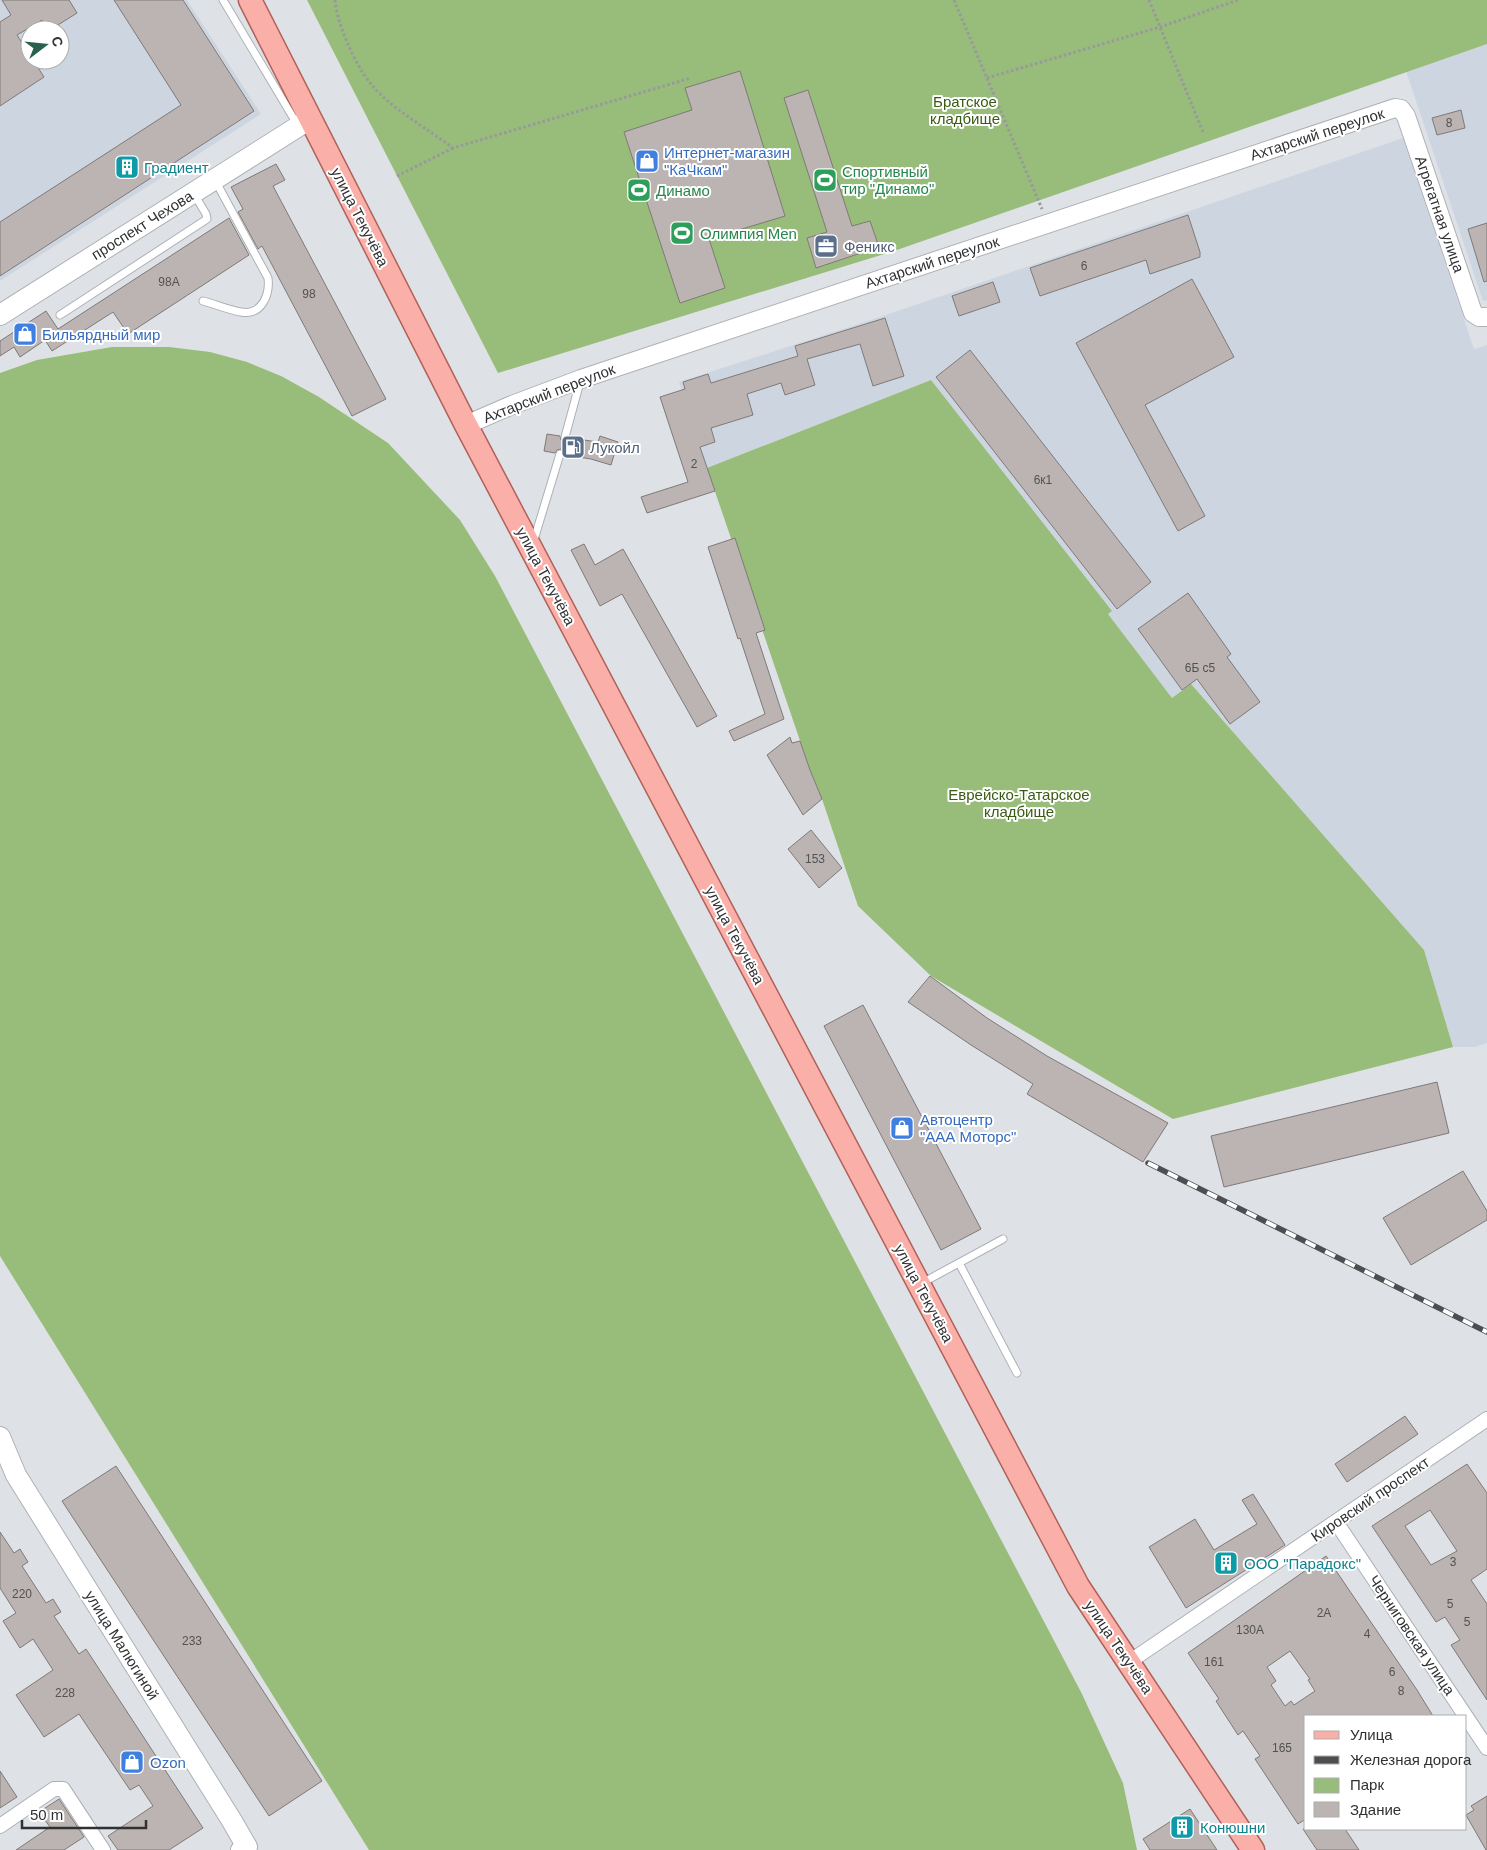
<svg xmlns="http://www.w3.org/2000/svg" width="1487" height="1850" font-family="Helvetica,sans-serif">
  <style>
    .built { fill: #cdd6e0; fill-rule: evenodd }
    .green { fill: #98bc79 }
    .building { fill: #bbb4b2; stroke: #7f7978; fill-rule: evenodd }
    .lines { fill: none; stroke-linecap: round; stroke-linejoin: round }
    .service-casing { stroke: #adb1b6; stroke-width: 9 }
    .minor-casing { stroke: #adb1b6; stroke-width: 16 }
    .tertiary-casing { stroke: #adb1b6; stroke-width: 20 }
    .secondary-casing { stroke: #adb1b6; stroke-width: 22 }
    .primary-casing { stroke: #b16159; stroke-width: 25 }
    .path { stroke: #97999d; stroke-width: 3; stroke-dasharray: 2.5 2.5; stroke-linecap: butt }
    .service { stroke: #fff; stroke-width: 7 }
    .minor { stroke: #fff; stroke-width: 14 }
    .tertiary { stroke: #fff; stroke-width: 18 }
    .secondary { stroke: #fff; stroke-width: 20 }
    .primary { stroke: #fab0a8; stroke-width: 22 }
    .rail-casing { stroke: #4d4e51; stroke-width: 5.5 }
    .rail { stroke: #fff; stroke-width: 4; stroke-dasharray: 11; stroke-linecap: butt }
    .labels { text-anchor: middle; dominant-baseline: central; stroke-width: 4; stroke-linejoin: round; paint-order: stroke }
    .number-label { font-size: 12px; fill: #535253 }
    .park-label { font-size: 15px; fill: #3a5b13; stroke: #fff }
    .street-label { font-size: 15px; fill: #303133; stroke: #fff }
    .shop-label { font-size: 15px; fill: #366cbe; stroke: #fff; text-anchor: start }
    .culture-label { font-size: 15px; fill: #0d838f; stroke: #fff; text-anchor: start }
    .leisure-label { font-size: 15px; fill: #27864d; stroke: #fff; text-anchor: start }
    .service-label { font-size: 15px; fill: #4e5e75; stroke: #fff; text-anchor: start }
  </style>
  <rect width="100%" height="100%" fill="#dee2e7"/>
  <g class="built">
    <path d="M0,0H187L261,114L0,281ZM30,30H60V60H30Z"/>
    <polygon points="1487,44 1487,300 1483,301 1406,71"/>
    <polygon points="1403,138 1474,349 1487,345 1487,1043 1475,1047 1453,1047 1424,950 1191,684 1172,698 1108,614 1112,611 931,380 707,468 679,382 886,315"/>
  </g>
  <g class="green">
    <polygon points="307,0 1487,0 1487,44 894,251 498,373"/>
    <polygon points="112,347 169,347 210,352 247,362 281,376 319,397 388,443 460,520 495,576 1082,1694 1123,1783 1137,1850 369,1850 0,1256 0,373 37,360"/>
    <polygon points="931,380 1112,611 1108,614 1172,698 1191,684 1424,950 1453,1047 1173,1119 931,976 858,906 822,799 810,770 707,468"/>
  </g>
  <g class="building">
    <polygon points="2,0 69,0 77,13 50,30 42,20 17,35 30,55 30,60 33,60 44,77 0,106 0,22 11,15"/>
    <polygon points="114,0 183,0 254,111 0,276 0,222 181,105"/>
    <polygon points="740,71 785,216 709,239 725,288 680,303 624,132 692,110 685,88"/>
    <polygon points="808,90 852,226 870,221 879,247 816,268 807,238 827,232 784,98"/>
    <polygon points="1461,110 1465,128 1437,135 1432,118"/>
    <polygon points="276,164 285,180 273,186 386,399 352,416 262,246 258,249 238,212 243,209 231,187"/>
    <polygon points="1188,215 1200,252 1200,257 1150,274 1146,260 1040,296 1030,268"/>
    <polygon points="229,218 249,255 128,334 113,312 52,351 45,340 20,357 14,347 0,356 0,341 46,311 58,329"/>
    <polygon points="1487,223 1487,281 1484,282 1468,229"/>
    <polygon points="1192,279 1234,357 1145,405 1205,516 1178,531 1076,343"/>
    <polygon points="993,282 1000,302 959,316 952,296"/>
    <polygon points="885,318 904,376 873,386 860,344 807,359 815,385 785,395 781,383 747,394 753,415 711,428 715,442 700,447 715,491 647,513 641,497 688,482 660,397 685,389 683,382 708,374 711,383 798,356 795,346"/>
    <polygon points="970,350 1151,582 1117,609 936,377"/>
    <polygon points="547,434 560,436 561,440 564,442 568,441 570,438 598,442 600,436 618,442 611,465 591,459 565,455 564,451 561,449 557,450 555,453 544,451"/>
    <polygon points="735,538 765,630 756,633 784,719 734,741 729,731 765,714 740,638 738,639 708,547"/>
    <polygon points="584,544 595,565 623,549 717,716 697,727 622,594 600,606 571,550"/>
    <polygon points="1188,593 1231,654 1227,657 1260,702 1230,724 1197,679 1182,690 1138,629"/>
    <polygon points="790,737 792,743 800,741 810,770 822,799 803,815 767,755"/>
    <polygon points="811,830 842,868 819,888 788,849"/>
    <polygon points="930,976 987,1018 1047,1056 1168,1123 1143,1162 1027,1094 1033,1084 971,1045 908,1002"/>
    <polygon points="863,1005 981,1229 941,1250 824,1026"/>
    <polygon points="1437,1082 1449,1133 1224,1187 1211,1136"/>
    <polygon points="1463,1171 1487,1211 1487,1220 1411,1265 1383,1218"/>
    <polygon points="1405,1416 1418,1434 1347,1482 1335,1464"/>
    <path d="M1467,1464L1487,1493V1569L1471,1580L1487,1604V1700L1451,1645L1460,1640L1445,1617L1436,1622L1372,1526ZM1430,1510L1457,1551L1431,1565L1405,1526Z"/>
    <polygon points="116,1466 322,1781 269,1816 62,1501"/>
    <polygon points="1253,1494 1285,1545 1186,1608 1149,1547 1195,1519 1214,1550 1257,1524 1242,1500"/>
    <polygon points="0,1532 14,1553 20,1549 28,1562 22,1566 46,1603 53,1599 61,1612 54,1616 79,1654 86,1649 203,1828 169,1850 118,1850 108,1836 153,1806 139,1785 130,1790 79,1714 44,1737 16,1695 53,1670 33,1639 20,1648 3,1621 16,1613 0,1588"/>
    <path d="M1326,1556L1417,1690L1433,1716H1306V1819L1298,1824L1255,1759L1260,1756L1243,1731L1238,1735L1216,1701L1219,1699L1188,1653ZM1290,1651L1310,1679L1308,1680L1315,1691L1294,1705L1291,1701L1285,1706L1271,1685L1276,1681L1267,1667Z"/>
    <polygon points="0,1771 17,1797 0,1808"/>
    <polygon points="1487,1796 1487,1850 1486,1850 1466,1815 1474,1810 1471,1806"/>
    <polygon points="59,1799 84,1837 64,1850 16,1850 50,1827 39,1812"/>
    <polygon points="1190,1809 1217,1850 1150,1850 1143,1839"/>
    <polygon points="1303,1829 1345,1829 1359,1850 1317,1850"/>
  </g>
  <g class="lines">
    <g class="service-casing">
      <g id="service">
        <polyline points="223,0 297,124"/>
        <path d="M203,301C215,304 228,310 241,312C262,316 270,294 268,278L216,182"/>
        <polyline points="60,315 207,219 206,214 194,194"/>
        <polyline points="565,437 580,382"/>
        <polyline points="533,543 560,454"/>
        <polyline points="959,1263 1017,1373"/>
        <polyline points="922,1283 1003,1239"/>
      </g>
    </g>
    <g class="minor-casing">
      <g id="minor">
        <polyline points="1336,1522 1487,1748"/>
        <polyline points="1129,1662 1487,1419"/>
        <polyline points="0,1826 54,1789 63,1789 103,1850"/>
      </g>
    </g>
    <g class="tertiary-casing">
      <polyline id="tertiary" points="466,425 512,405 581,379 1395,108 1401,109 1406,116 1473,313 1479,317 1487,317"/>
    </g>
    <g class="secondary-casing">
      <g id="secondary">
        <polyline points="0,315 310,119"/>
        <polyline points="0,1437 16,1475 232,1821 247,1847 241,1850"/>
      </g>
    </g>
    <g class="primary-casing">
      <polyline id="primary" points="250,0 466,425 1078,1586 1253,1850"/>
    </g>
    <g class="path">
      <path d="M335,0C337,24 355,65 371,84C390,108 428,129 453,148L691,78"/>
      <polyline points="954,0 1042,209"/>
      <polyline points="1149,0 1203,132"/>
      <polyline points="987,78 1160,27 1238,0"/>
      <polyline points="397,176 453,148"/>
    </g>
    <use href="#service" class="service"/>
    <use href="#minor" class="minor"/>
    <use href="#tertiary" class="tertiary"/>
    <use href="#secondary" class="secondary"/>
    <use href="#primary" class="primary"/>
    <g class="rail-casing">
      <polyline id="rail" points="1148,1163 1487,1332"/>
    </g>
    <use href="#rail" class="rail"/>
  </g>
  <defs>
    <g id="shop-square" transform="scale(1.25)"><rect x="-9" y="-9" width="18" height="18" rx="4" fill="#3f7fe0" stroke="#fff"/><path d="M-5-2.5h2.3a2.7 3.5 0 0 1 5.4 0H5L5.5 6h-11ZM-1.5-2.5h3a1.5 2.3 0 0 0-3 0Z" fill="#fff"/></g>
    <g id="building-square" transform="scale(1.25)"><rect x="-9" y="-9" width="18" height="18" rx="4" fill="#0f9aa8" stroke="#fff"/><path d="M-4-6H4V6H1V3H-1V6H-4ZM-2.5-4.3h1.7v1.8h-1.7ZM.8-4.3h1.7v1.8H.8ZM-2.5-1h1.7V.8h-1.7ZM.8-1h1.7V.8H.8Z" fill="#fff"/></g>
    <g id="stadium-square" transform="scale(1.25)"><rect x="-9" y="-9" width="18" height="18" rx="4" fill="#2e9e5b" stroke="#fff"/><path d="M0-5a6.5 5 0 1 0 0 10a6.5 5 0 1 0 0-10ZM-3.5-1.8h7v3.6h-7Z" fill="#fff"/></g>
    <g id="office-square" transform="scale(1.25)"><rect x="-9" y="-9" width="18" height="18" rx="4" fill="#5c6f8a" stroke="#fff"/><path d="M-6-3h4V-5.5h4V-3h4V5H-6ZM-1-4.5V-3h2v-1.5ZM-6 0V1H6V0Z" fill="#fff"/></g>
    <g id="fuel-square" transform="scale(1.25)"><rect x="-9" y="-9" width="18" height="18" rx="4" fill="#5c6f8a" stroke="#fff"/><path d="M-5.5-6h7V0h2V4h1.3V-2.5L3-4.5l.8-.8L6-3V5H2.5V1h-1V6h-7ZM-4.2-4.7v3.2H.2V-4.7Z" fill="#fff"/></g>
  </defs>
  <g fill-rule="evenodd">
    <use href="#shop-square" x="647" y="161"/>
    <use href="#building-square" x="127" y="167"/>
    <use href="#stadium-square" x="825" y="180"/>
    <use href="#stadium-square" x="639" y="190"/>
    <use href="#stadium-square" x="682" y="233"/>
    <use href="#office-square" x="826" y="246"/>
    <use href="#shop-square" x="25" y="334"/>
    <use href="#fuel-square" x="573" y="447"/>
    <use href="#shop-square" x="902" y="1128"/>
    <use href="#building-square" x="1226" y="1563"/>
    <use href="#shop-square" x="132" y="1762"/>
    <use href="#building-square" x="1182" y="1827"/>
  </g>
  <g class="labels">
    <g class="number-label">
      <text x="1449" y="123">8</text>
      <text x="1084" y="266">6</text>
      <text x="169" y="282">98А</text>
      <text x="309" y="294">98</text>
      <text x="694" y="464">2</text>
      <text x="1043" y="480">6к1</text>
      <text x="1200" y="668">6Б с5</text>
      <text x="815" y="859">153</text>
      <text x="1453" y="1562">3</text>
      <text x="22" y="1594">220</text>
      <text x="1450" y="1604">5</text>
      <text x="1324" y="1613">2А</text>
      <text x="1467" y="1622">5</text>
      <text x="1250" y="1630">130А</text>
      <text x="1367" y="1634">4</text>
      <text x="192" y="1641">233</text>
      <text x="1214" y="1662">161</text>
      <text x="1392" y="1672">6</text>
      <text x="1401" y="1691">8</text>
      <text x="65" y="1693">228</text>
      <text x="1282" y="1748">165</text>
    </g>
    <g class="park-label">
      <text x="965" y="101">Братское<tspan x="965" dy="17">кладбище</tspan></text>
      <text x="1019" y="794">Еврейско-Татарское<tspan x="1019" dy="17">кладбище</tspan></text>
    </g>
    <g class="street-label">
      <text transform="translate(1317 134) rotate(-18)">Ахтарский переулок</text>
      <text transform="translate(1440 214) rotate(71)">Агрегатная улица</text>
      <text transform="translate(360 217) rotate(63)">улица Текучёва</text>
      <text transform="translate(142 225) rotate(-32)">проспект Чехова</text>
      <text transform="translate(932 262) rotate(-18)">Ахтарский переулок</text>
      <text transform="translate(549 393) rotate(-21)">Ахтарский переулок</text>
      <text transform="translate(546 576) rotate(62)">улица Текучёва</text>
      <text transform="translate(735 935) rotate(62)">улица Текучёва</text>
      <text transform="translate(924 1293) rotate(62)">улица Текучёва</text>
      <text transform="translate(1370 1499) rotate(-34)">Кировский проспект</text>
      <text transform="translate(1412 1635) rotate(56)">Черниговская улица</text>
      <text transform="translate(122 1645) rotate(58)">улица Малюгиной</text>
      <text transform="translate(1119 1647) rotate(56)">улица Текучёва</text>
    </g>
    <g class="shop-label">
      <text x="664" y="152">Интернет-магазин<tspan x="664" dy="17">"КаЧкам"</tspan></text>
      <text x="42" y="334">Бильярдный мир</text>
      <text x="920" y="1119">Автоцентр<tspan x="920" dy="17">"ААА Моторс"</tspan></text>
      <text x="150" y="1762">Ozon</text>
    </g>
    <g class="culture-label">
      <text x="144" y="167">Градиент</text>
      <text x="1244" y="1563">ООО "Парадокс"</text>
      <text x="1200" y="1827">Конюшни</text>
    </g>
    <g class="leisure-label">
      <text x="842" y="171">Спортивный<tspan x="842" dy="17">тир "Динамо"</tspan></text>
      <text x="656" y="190">Динамо</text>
      <text x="700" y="233">Олимпия Men</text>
    </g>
    <g class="service-label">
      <text x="844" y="246">Феникс</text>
      <text x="590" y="447">Лукойл</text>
    </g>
  </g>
  <rect x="1304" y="1715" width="162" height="115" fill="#ffffff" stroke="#acadad"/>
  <rect x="1314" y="1731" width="25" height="8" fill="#fab0a8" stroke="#acadad"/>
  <text x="1350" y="1740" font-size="15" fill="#303133">Улица</text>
  <rect x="1314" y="1756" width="25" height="8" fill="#4d4e51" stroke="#acadad"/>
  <text x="1350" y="1765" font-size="15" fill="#303133">Железная дорога</text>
  <rect x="1314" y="1778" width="25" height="15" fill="#98bc79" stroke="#acadad"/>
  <text x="1350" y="1790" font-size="15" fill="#303133">Парк</text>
  <rect x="1314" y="1802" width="25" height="15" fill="#bbb4b2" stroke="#acadad"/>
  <text x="1350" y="1815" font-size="15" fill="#303133">Здание</text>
  <g transform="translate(45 45) rotate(74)"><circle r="24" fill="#ffffff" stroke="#acadad"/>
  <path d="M0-4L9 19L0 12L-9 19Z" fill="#26624d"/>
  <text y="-8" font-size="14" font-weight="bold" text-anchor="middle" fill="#303133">С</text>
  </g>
  <path d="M22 1820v8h124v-8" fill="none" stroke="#303133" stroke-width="2.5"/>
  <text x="30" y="1820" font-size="15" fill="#303133" stroke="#ffffff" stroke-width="4" paint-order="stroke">50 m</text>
</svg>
